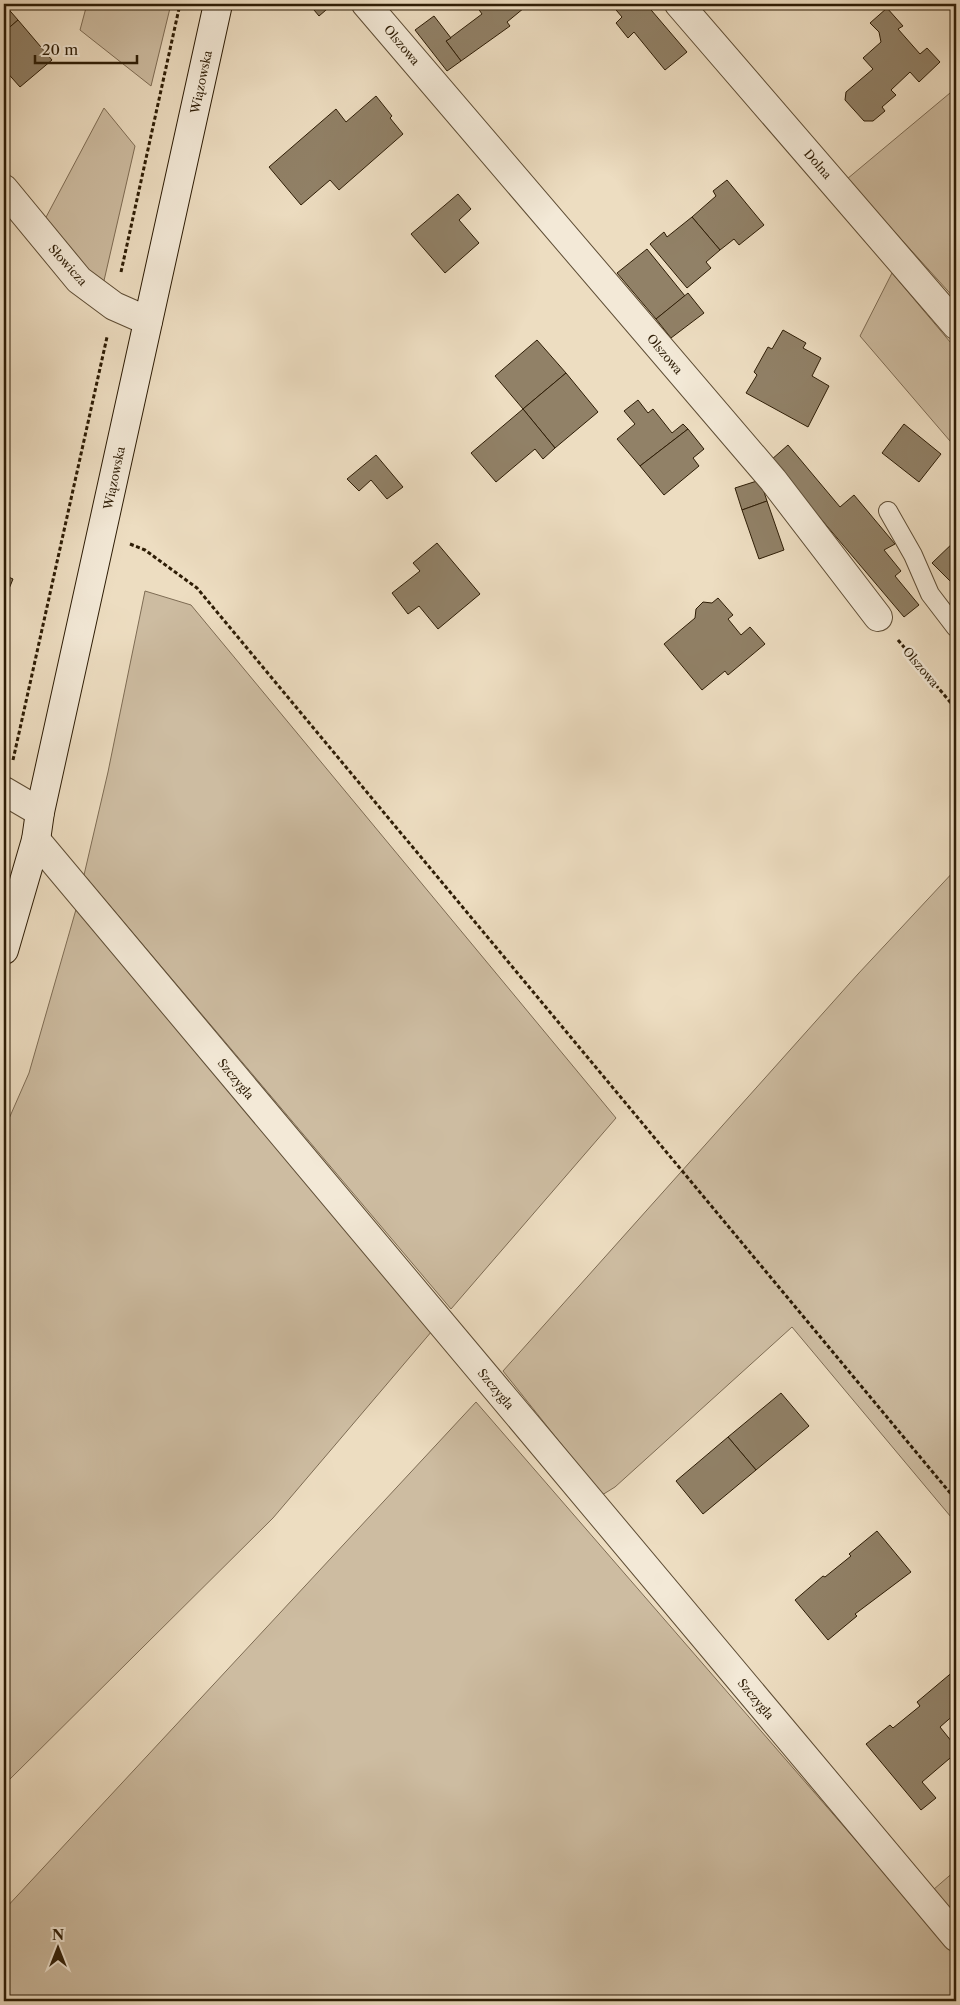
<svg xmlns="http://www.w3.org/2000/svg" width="960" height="2005" font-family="'Libre Caslon Text',serif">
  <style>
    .green { fill: #cdbca1; stroke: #7e6c54 }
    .building { fill: #918167; stroke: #2e1d06 }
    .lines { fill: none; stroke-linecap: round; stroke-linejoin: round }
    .service-casing { stroke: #5e4d35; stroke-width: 20 }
    .minor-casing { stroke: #5e4d35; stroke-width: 30 }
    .secondary-casing { stroke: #2e1d06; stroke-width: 30 }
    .path { stroke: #2e1d06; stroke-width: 3; stroke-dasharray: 4 2.5; stroke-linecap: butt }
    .service { stroke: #f3e9d7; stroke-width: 18 }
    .minor { stroke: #f3e9d7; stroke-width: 28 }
    .secondary { stroke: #f3e9d7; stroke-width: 28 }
    .labels { text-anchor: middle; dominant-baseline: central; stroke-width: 5; stroke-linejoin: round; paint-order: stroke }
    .street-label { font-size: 12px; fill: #2e1d06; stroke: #f3e9d7 }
  </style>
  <rect width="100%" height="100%" fill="#edddc1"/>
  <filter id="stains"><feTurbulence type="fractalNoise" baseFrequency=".004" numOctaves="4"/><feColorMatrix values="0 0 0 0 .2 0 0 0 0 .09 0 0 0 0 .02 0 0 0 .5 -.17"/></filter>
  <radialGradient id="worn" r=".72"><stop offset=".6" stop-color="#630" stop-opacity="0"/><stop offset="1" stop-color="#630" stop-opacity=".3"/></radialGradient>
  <g class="green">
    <polygon points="87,4 171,4 151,86 80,30"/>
    <polygon points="956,88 956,300 847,179"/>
    <polygon points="104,108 135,146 103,285 84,270 44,221"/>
    <polygon points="892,273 956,349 956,448 860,336"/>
    <polygon points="145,591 191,605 616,1118 451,1309 84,875 108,772"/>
    <polygon points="956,869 956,1523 792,1327 615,1487 602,1495 503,1371 858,974"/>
    <polygon points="77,906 432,1331 273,1518 4,1785 4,1130 29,1073"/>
    <polygon points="476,1402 956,1956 956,2001 4,2001 4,1910"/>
    <polygon points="956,1870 956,1917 933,1890"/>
  </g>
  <g class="building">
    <polygon points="4,4 18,20 4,32"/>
    <polygon points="309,4 333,4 319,16"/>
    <polygon points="475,4 521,4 524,8 507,22 510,26 461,61 446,41 482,14"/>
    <polygon points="611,4 646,4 687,52 665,70 634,32 628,38 616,23 622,17"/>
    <polygon points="887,8 903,26 898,29 920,54 927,48 940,62 919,82 910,72 891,90 896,95 882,107 885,111 873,121 864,121 845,100 846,92 873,69 863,58 881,42 879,32 870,23"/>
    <polygon points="434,16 451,38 446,41 461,61 447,71 415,30"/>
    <polygon points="18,20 52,60 20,87 4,69 4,32"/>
    <polygon points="376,96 392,116 390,118 403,134 339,190 330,180 301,205 269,167 336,109 346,122"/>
    <polygon points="727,180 764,225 739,245 734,239 720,250 692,217 716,196 713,191"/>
    <polygon points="458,194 471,209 459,220 479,243 445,273 411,234"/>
    <polygon points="692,217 720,250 706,262 711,268 687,288 650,244 664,232 667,237"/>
    <polygon points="647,249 685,296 656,319 617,273"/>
    <polygon points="688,293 704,313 671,338 656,319"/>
    <polygon points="783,330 806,343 803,348 821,358 812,376 829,386 808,427 746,393 757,375 754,372 768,347 772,349"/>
    <polygon points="537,340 566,373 523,409 495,376"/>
    <polygon points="566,373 598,412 555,448 523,409"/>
    <polygon points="638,400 648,413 653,409 672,433 683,424 688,429 640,466 617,439 635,424 624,411"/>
    <polygon points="523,409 555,448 543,459 535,449 496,482 471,453"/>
    <polygon points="904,424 941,454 919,482 882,453"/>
    <polygon points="688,429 704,449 693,458 699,466 664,495 640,466"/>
    <polygon points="788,445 840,507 854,495 895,544 884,550 901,571 895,576 919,605 904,617 771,460"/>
    <polygon points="376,455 403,487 387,499 371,480 359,491 347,479"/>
    <polygon points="760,480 767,501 742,510 735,488"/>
    <polygon points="767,501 784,550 759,559 742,510"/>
    <polygon points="956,540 956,587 932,563"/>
    <polygon points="437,543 480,594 438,629 419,606 408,614 392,593 420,571 413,563"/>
    <polygon points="4,575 13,579 4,601"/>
    <polygon points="718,598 733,615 728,619 741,635 750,627 765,644 728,675 725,671 702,690 664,644 695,618 696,609 703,602 712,603"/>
    <polygon points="781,1393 809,1426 756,1470 728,1437"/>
    <polygon points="728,1437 756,1470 703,1514 676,1481"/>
    <polygon points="877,1531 911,1572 855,1614 857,1616 828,1640 795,1600 823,1576 825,1577 851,1556 849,1554"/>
    <polygon points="955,1670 956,1713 940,1727 956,1747 956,1753 922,1782 936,1798 921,1810 866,1744 890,1725 893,1728 920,1706 917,1702"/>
  </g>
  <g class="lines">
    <g class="service-casing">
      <polyline id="service" points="888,511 913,555 930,594 956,628"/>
    </g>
    <g class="minor-casing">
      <g id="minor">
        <polyline points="366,4 773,480 878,617"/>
        <polyline points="679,4 956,325"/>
        <polyline points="4,189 79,280 114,306 148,321"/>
        <polyline points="4,791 40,812"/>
        <polyline points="36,840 956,1937"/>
      </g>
    </g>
    <g class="secondary-casing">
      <polyline id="secondary" points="4,950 36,840 40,812 218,4"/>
    </g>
    <g class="path">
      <polyline points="121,272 180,4"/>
      <polyline points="130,544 145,550 197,588 956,1500"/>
      <polyline points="898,640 956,709"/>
      <polyline points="13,760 107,337"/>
    </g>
    <use href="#service" class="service"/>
    <use href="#minor" class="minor"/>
    <use href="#secondary" class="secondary"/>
  </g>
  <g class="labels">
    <g class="street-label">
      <text transform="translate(402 45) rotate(50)">Olszowa</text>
      <text transform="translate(201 82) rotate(-78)">Wiązowska</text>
      <text transform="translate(818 164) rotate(49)">Dolna</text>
      <text transform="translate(68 265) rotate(48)">Słowicza</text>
      <text transform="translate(665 354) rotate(50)">Olszowa</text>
      <text transform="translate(114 478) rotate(-78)">Wiązowska</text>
      <text transform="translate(921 667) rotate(50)">Olszowa</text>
      <text transform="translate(236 1079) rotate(50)">Szczygla</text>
      <text transform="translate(496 1389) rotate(50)">Szczygla</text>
      <text transform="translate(756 1699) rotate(50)">Szczygla</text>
    </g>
  </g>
  <rect width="960" height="2005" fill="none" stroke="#edddc1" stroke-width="20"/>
  <rect x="5" y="5" width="950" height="1995" fill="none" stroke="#2e1d06" stroke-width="2.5"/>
  <rect x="10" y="10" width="940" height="1985" fill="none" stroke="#2e1d06"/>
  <g transform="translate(58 1948)" stroke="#f3e9d7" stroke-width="4" paint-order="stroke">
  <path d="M0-4L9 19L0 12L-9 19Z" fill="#2e1d06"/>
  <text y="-8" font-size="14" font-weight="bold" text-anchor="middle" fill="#2e1d06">N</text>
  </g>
  <path d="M35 55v8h102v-8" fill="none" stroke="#2e1d06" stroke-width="2.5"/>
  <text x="42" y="55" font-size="15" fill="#2e1d06" stroke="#f3e9d7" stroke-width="4" paint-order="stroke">20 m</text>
  <rect width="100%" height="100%" filter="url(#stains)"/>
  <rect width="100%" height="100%" fill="url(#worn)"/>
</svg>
